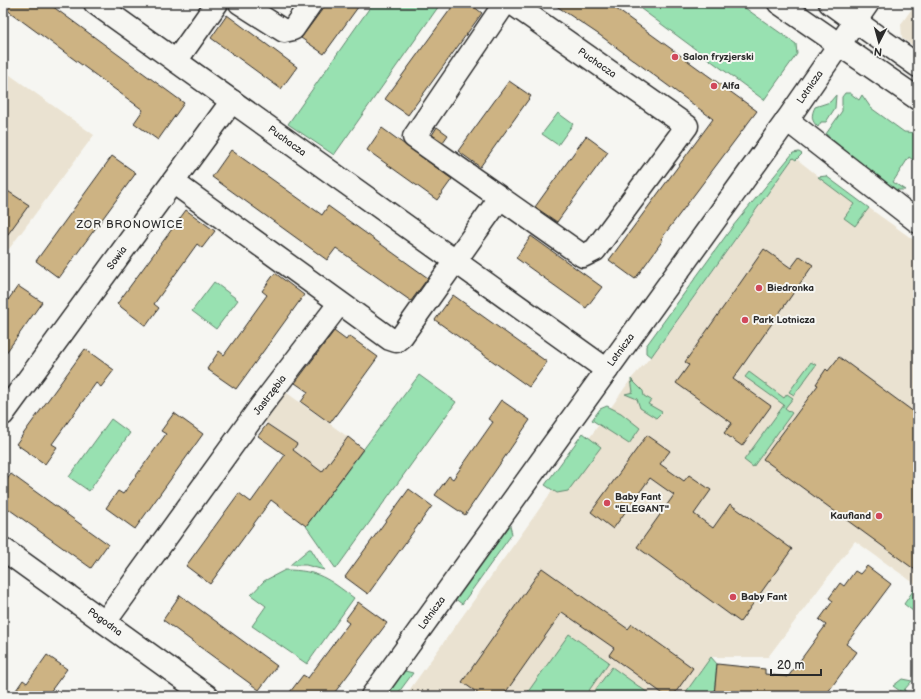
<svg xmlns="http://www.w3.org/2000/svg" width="921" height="699" font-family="'Balsamiq Sans',sans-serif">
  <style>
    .built { fill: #eae2d1 }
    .green { fill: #98e1b1; stroke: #62866e }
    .building { fill: #cdb383; stroke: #2b2b2b }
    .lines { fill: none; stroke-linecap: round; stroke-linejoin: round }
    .minor-casing { stroke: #2b2b2b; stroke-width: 25 }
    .minor { stroke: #f6f6f2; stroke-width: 22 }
    .poi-dot { fill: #d1495b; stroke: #f6f6f2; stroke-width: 1.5 }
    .labels { text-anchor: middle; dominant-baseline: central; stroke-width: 4; stroke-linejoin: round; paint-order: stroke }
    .poi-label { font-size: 10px; font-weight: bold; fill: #2b2b2b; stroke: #f6f6f2; text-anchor: start }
    .street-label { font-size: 10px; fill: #2b2b2b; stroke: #f6f6f2 }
    .neighbourhood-label { font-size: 11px; letter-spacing: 1px; fill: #2b2b2b; stroke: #f6f6f2 }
  </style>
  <rect width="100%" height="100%" fill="#f6f6f2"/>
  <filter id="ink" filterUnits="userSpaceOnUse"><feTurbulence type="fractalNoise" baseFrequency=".025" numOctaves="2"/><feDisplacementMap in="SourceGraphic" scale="8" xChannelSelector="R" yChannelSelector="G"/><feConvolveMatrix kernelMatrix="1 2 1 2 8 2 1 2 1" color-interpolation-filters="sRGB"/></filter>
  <g filter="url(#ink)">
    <g class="built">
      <polygon points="916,3 918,3 918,49 902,38 901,24"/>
      <polygon points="3,70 94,135 9,249 6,248 3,252"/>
      <polygon points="794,157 854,204 855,226 869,208 918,243 918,586 855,541 768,657 711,657 683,696 405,696 528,525 631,379 656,351"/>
      <polygon points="280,388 348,437 291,515 272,501 303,458 293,450 297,444 258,417"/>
    </g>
    <g class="green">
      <polygon points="373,3 441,3 334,155 288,124"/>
      <polygon points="633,3 738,3 796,44 797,54 764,100"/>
      <polygon points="845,93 850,93 859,100 862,95 871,108 904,132 918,133 918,154 913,160 909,157 893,182 905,190 891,190 826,134 842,111 842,97"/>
      <path d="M836,95L835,108L826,122H821L818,127C811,121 811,115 815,107L830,102Z"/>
      <polygon points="558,113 573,124 558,145 542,134"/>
      <polygon points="799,152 802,154 796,160 793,158 651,357 646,353 646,346 733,226 793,153"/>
      <polygon points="826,176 869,208 855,226 844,218 854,204 818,177"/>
      <polygon points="214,282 238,300 216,329 192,311"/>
      <polygon points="811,362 816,365 794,395 789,392"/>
      <polygon points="749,372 784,398 787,394 793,398 785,408 792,413 753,467 744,460 784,405 745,377"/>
      <polygon points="419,375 456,402 336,569 306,526"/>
      <polygon points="631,379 643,391 644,396 651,400 648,404 662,412 656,418 640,408 637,399 625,394 633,392"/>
      <polygon points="607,406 621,413 640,428 629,444 592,420 600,409"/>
      <polygon points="111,419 130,433 89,491 69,477"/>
      <polygon points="583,433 601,447 568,491 557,493 545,485"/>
      <polygon points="509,522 512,534 462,604 454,598"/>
      <polygon points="309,549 311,549 324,570 306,565 290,565"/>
      <path d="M285,570C319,570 328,579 354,598L307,664L252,626L266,606L251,595L264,581Z"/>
      <polygon points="917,585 918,586 918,615 904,604"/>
      <polygon points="569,634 609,662 585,696 525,696"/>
      <polygon points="711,657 717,664 714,696 683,696"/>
      <polygon points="612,667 652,696 591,696"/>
      <polygon points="401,670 413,673 396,696 383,696"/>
      <polygon points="902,679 912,681 904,690 912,696 907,696 893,686"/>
    </g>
    <g class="building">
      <polygon points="3,3 48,3 184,103 158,140 134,123 143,110 3,7"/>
      <polygon points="327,3 361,3 324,54 301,38"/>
      <polygon points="455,3 469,3 482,13 408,115 385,99"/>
      <polygon points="552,3 608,3 757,111 661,239 663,240 635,279 609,260 713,119 601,36"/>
      <polygon points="227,15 297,67 281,89 211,38"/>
      <polygon points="509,81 531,96 480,167 458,151"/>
      <polygon points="437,127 448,135 443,142 432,135"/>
      <polygon points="382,128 452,179 437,200 367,150"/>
      <polygon points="586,136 608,152 557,222 535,207"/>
      <polygon points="231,150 322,215 328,206 428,278 411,301 336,248 327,260 212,177"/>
      <polygon points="112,156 136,173 59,278 36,261"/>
      <polygon points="3,188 29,205 3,241"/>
      <polygon points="186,210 215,231 202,248 197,244 154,304 159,308 146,326 117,304"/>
      <polygon points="531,236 602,287 586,308 516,258"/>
      <polygon points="764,249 791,268 800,256 813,265 733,379 771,406 742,446 724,433 732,423 676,383 689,365 685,362"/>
      <polygon points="275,273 304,295 236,389 207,369 219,351 224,355 267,295 262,291"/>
      <polygon points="18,286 42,302 3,357 3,307"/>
      <polygon points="453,295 547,362 529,387 435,320"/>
      <polygon points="334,331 346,340 349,336 378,357 330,423 301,402 308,392 295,383"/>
      <polygon points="85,349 114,370 101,387 96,383 52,444 57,447 45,464 16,444"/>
      <polygon points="839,357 918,415 918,572 763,459 818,385 816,384 826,369 828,371"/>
      <polygon points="501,400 530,420 465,515 435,495 449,476 453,479 493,422 488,419"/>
      <polygon points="174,413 203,434 135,529 106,508 118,491 123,494 166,434 161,431"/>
      <polygon points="267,424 297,444 293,450 322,472 348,437 363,449 306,526 271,500 210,584 186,566 239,493 251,502 285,455 258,436"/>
      <polygon points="647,435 670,451 660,464 684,481 689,475 711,490 694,514 713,528 730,504 792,549 740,622 637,547 674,495 650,478 613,529 591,512"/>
      <polygon points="11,474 108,544 91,568 3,505 3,485"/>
      <polygon points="409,489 432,506 368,594 345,577"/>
      <polygon points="867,566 891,584 846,644 857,652 825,696 714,696 717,664 765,669 765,674 788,677 826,625 819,620 833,601 829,598 840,583 844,586 855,571 860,574"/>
      <polygon points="542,568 628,629 632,624 693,668 673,696 666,696 609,655 614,648 562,612 503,696 482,696 462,682"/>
      <polygon points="180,595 277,666 259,690 163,620"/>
      <polygon points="358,602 387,623 332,696 287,696 303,675 308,678 349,623 345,620"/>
      <polygon points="47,655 67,669 47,696 12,696 23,680 27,683"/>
    </g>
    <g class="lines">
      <g class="minor-casing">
        <g id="minor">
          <polyline points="95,3 607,370"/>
          <polyline points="240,3 284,31 293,29 311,3"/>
          <polyline points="779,3 918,99"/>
          <polyline points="830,3 918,66"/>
          <polygon points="509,4 513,4 687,126 595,250 583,256 414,137 503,6"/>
          <polyline points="176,61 217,3"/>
          <polyline points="787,120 918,222"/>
          <polyline points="173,182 390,339 396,341 402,336 500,198"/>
          <polyline points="3,414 232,101"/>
          <polyline points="3,549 207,696"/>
          <polyline points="105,622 261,406 339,304"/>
          <polyline points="372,696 787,120 868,3"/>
        </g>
      </g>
      <use href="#minor" class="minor"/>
    </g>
  </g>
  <g class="poi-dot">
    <circle cx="675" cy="57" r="4"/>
    <circle cx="714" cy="86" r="4"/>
    <circle cx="759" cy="288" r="4"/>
    <circle cx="745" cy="320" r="4"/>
    <circle cx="607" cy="503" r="4"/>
    <circle cx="879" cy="516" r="4"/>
    <circle cx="733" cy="597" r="4"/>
  </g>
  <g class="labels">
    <g class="poi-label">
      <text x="683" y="57">Salon fryzjerski</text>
      <text x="722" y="86">Alfa</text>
      <text x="767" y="288">Biedronka</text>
      <text x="753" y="320">Park Lotnicza</text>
      <text x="615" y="497">Baby Fant<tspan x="615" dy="12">"ELEGANT"</tspan></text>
      <text x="871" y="516" text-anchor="end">Kaufland</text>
      <text x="741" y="597">Baby Fant</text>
    </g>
    <g class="street-label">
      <text transform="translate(597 63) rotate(35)">Puchacza</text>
      <text transform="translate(810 87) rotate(-55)">Lotnicza</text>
      <text transform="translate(287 141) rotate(36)">Puchacza</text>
      <text transform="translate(117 258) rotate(-54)">Sowia</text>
      <text transform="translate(621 350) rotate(-54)">Lotnicza</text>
      <text transform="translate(270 395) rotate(-53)">Jastrzębia</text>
      <text transform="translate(432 613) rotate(-54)">Lotnicza</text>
      <text transform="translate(105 622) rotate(36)">Pogodna</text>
    </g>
    <g class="neighbourhood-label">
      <text x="130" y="224">ZOR BRONOWICE</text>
    </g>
  </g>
  <rect width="921" height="699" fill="none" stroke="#f6f6f2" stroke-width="16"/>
  <rect x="8" y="8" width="905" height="683" fill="none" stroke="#2b2b2b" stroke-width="1.5" filter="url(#ink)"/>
  <g transform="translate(879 42) rotate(186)" stroke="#f6f6f2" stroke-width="3" paint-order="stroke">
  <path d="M0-3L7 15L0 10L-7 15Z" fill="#2b2b2b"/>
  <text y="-6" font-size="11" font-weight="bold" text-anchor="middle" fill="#2b2b2b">N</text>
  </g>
  <path d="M771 669v6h50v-6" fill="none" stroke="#2b2b2b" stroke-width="2"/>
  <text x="777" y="669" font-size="12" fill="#2b2b2b" stroke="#f6f6f2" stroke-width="3" paint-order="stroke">20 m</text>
</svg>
